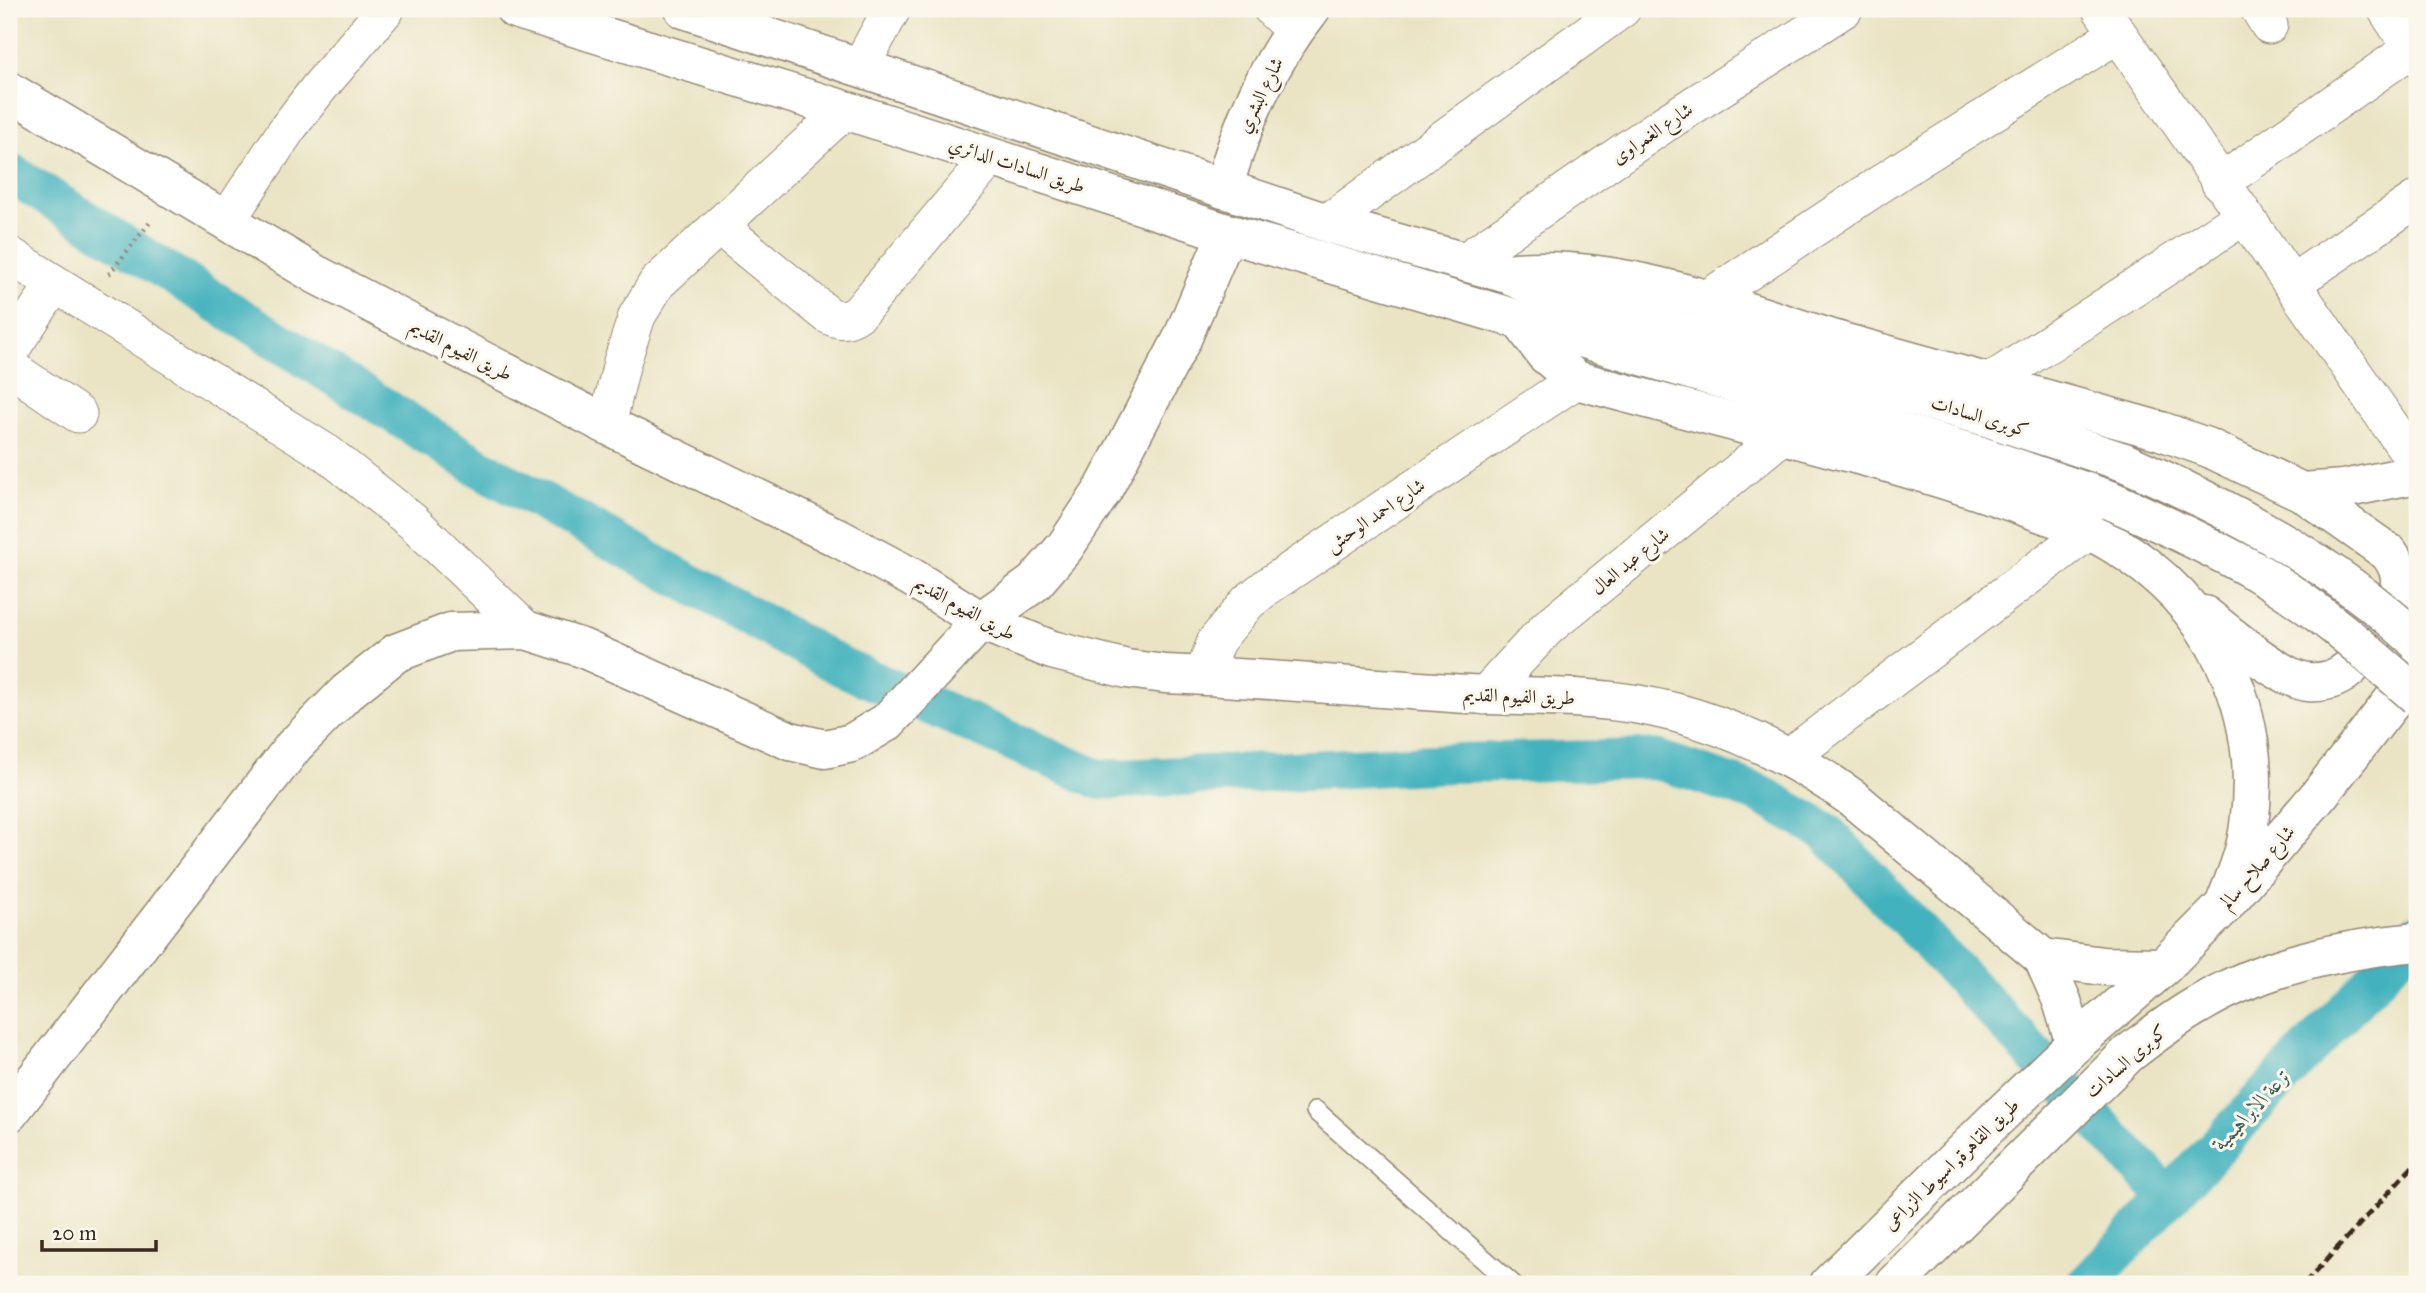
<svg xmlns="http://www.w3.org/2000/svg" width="2426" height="1293" font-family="'IM FELL Great Primer',Amiri,serif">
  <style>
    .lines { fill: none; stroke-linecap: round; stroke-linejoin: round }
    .canal { stroke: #43b2be; stroke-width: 40 }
    .lane-casing { stroke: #928771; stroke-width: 22 }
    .street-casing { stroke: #928771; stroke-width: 39 }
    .secondary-casing { stroke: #928771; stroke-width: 41 }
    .highway-casing { stroke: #928771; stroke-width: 41 }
    .path { stroke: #928771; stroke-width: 4.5; stroke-dasharray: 2 5; stroke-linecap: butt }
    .lane { stroke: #fff; stroke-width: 19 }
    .street { stroke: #fff; stroke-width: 37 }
    .secondary { stroke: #fff; stroke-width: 38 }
    .highway { stroke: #fff; stroke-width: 38 }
    .rail { stroke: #3b2a1e; stroke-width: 5; stroke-dasharray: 10 5; stroke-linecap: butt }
    .highway-bridge-casing { stroke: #928771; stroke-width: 41; stroke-linecap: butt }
    .highway-bridge { stroke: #fff; stroke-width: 38 }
    .labels { text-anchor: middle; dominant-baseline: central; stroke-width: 6; stroke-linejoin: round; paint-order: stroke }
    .street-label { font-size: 19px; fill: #3b2a1e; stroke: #fbf7ec }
    .water-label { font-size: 21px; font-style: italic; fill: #3e5a56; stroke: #fbf7ec }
  </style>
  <rect width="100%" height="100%" fill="#fbf7ec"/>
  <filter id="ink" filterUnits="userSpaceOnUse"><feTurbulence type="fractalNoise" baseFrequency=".0143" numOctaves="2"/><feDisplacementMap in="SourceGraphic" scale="14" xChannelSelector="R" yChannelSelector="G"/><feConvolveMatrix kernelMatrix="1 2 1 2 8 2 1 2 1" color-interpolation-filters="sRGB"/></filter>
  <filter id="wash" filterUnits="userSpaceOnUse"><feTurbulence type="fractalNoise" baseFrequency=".00686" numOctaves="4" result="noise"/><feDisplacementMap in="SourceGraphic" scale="28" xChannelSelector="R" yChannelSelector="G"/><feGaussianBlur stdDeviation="1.57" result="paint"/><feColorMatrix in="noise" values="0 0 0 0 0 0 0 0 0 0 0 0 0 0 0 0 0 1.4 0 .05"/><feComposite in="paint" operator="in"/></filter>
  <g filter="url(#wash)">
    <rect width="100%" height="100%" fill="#eae4c4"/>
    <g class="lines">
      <g class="canal">
        <polyline points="9,172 477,466 840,666 1100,780 1453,763 1655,759 1758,793 1826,832 2167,1196"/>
        <polyline points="2087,1284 2417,934"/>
      </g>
    </g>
  </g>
  <g filter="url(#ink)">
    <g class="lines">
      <g class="lane-casing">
        <polyline id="lane" points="1316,1111 1512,1284"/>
      </g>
      <g class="street-casing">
        <g id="street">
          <polyline points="1272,9 1294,30"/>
          <polyline points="2101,9 2417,464"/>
          <polyline points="2259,9 2269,25"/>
          <polyline points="2386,9 2417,57"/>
          <polyline points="860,67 892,9"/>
          <polyline points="2220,183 2417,45"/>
          <polyline points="227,220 288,128 318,89 386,9"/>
          <polyline points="1327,223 1622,9"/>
          <path d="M719,226L828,315C840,322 848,321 859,313L991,157"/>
          <polyline points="9,255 328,454 413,522 526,630"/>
          <polyline points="1464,262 1664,124 1844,9"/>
          <polyline points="2292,283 2417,199"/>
          <polyline points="1707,299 1909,165 2118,34"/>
          <polyline points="9,352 54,285"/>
          <polyline points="9,367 78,414"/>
          <polyline points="1990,382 2244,216"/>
          <polyline points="607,425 622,362 637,316 657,283 845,110"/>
          <polyline points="1203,676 1216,641 1248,602 1268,586 1576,380"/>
          <polyline points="1484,696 1547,628 1783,435"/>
          <polyline points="1789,757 2090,530"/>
        </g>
      </g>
      <g class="secondary-casing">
        <g id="secondary">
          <polyline points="515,9 845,110 1227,233 1520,320"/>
          <polyline points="684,9 1327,223 1504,273"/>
          <path d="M9,91L315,274L607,425L838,538L911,577L981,621L1052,650L1127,669L1165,674C1261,678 1356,687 1452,693C1505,697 1559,695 1612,701C1700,710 1778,746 1851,797L2043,958L2062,1001L2075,1044"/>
          <path d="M1223,189C1242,123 1268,62 1311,9"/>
          <polyline points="2043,958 2103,966 2163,967"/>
          <polyline points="9,1113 294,746 347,692 396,653 451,632 526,630 582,648 790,741 825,749 852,743 887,722 981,621 1034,583 1065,547 1103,490 1182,339 1227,233"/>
        </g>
      </g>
      <g class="highway-casing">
        <g id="highway">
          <path d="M1504,273C1618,260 1741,312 1849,344C1953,373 2057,402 2161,431L2209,448L2302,492L2343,489L2417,474"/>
          <polyline points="1515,278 1563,298 1983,416 2124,462"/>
          <path d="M1520,320L1545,354L1576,380C1680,407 1784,435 1888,463C1940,478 1989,493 2039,512C2064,521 2089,529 2112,543C2213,603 2265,708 2249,825C2246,853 2234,880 2224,906"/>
          <polyline points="1520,320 1972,453 2110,500"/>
          <path d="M2204,615C2228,633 2281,680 2308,682C2350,685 2363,652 2382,621C2389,610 2399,597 2400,583C2401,571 2395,562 2389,553L2302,492"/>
          <polyline points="1829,1284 1995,1120 2075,1044 2163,967 2224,906 2319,795 2417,670"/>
          <path d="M1895,1284L2128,1054C2150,1037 2173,1019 2198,1005C2264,965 2342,949 2417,942"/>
        </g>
      </g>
      <polyline class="path" points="109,274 151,221"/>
      <use href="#lane" class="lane"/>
      <use href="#street" class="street"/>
      <use href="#secondary" class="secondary"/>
      <use href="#highway" class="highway"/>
      <polyline class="rail" points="2304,1284 2417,1162"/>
      <g class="highway-bridge-casing">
        <g id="highway-bridge">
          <path d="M2124,462C2232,510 2330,561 2417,641"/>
          <path d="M2110,500C2161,523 2211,546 2260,574C2317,608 2367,652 2417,696"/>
        </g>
      </g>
      <use href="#highway-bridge" class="highway-bridge"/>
    </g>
  </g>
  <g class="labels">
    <g class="street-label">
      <text transform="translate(1260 95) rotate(-64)">شارع البشري</text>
      <text transform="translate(1652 133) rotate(-34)">شارع الغمراوى</text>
      <text transform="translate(1017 165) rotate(18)">طريق السادات الدائري</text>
      <text transform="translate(461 350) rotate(27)">طريق الفيوم القديم</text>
      <text transform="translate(1980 416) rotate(17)">كوبرى السادات</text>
      <text transform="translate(1375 515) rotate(-34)">شارع احمد الوحش</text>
      <text transform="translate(1630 561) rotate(-39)">شارع عبد العال</text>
      <text transform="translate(965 608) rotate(29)">طريق الفيوم القديم</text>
      <text transform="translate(1519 696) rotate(2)">طريق الفيوم القديم</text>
      <text transform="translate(2257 867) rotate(-49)">شارع صلاح سالم</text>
      <text transform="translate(2126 1061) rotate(-41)">كوبرى السادات</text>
      <text transform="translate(1951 1164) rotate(-44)">طريق القاهرة, اسيوط الزراعى</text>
    </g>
    <g class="water-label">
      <text transform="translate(2252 1109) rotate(-47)">ترعة الابراهيمية</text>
    </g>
  </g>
  <rect width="2426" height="1293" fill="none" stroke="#fbf7ec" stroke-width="35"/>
  <path d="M42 1240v10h114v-10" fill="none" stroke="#3b2a1e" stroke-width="3.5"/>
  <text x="52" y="1240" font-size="21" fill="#3b2a1e" stroke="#fbf7ec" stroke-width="5" paint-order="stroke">20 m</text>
</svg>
